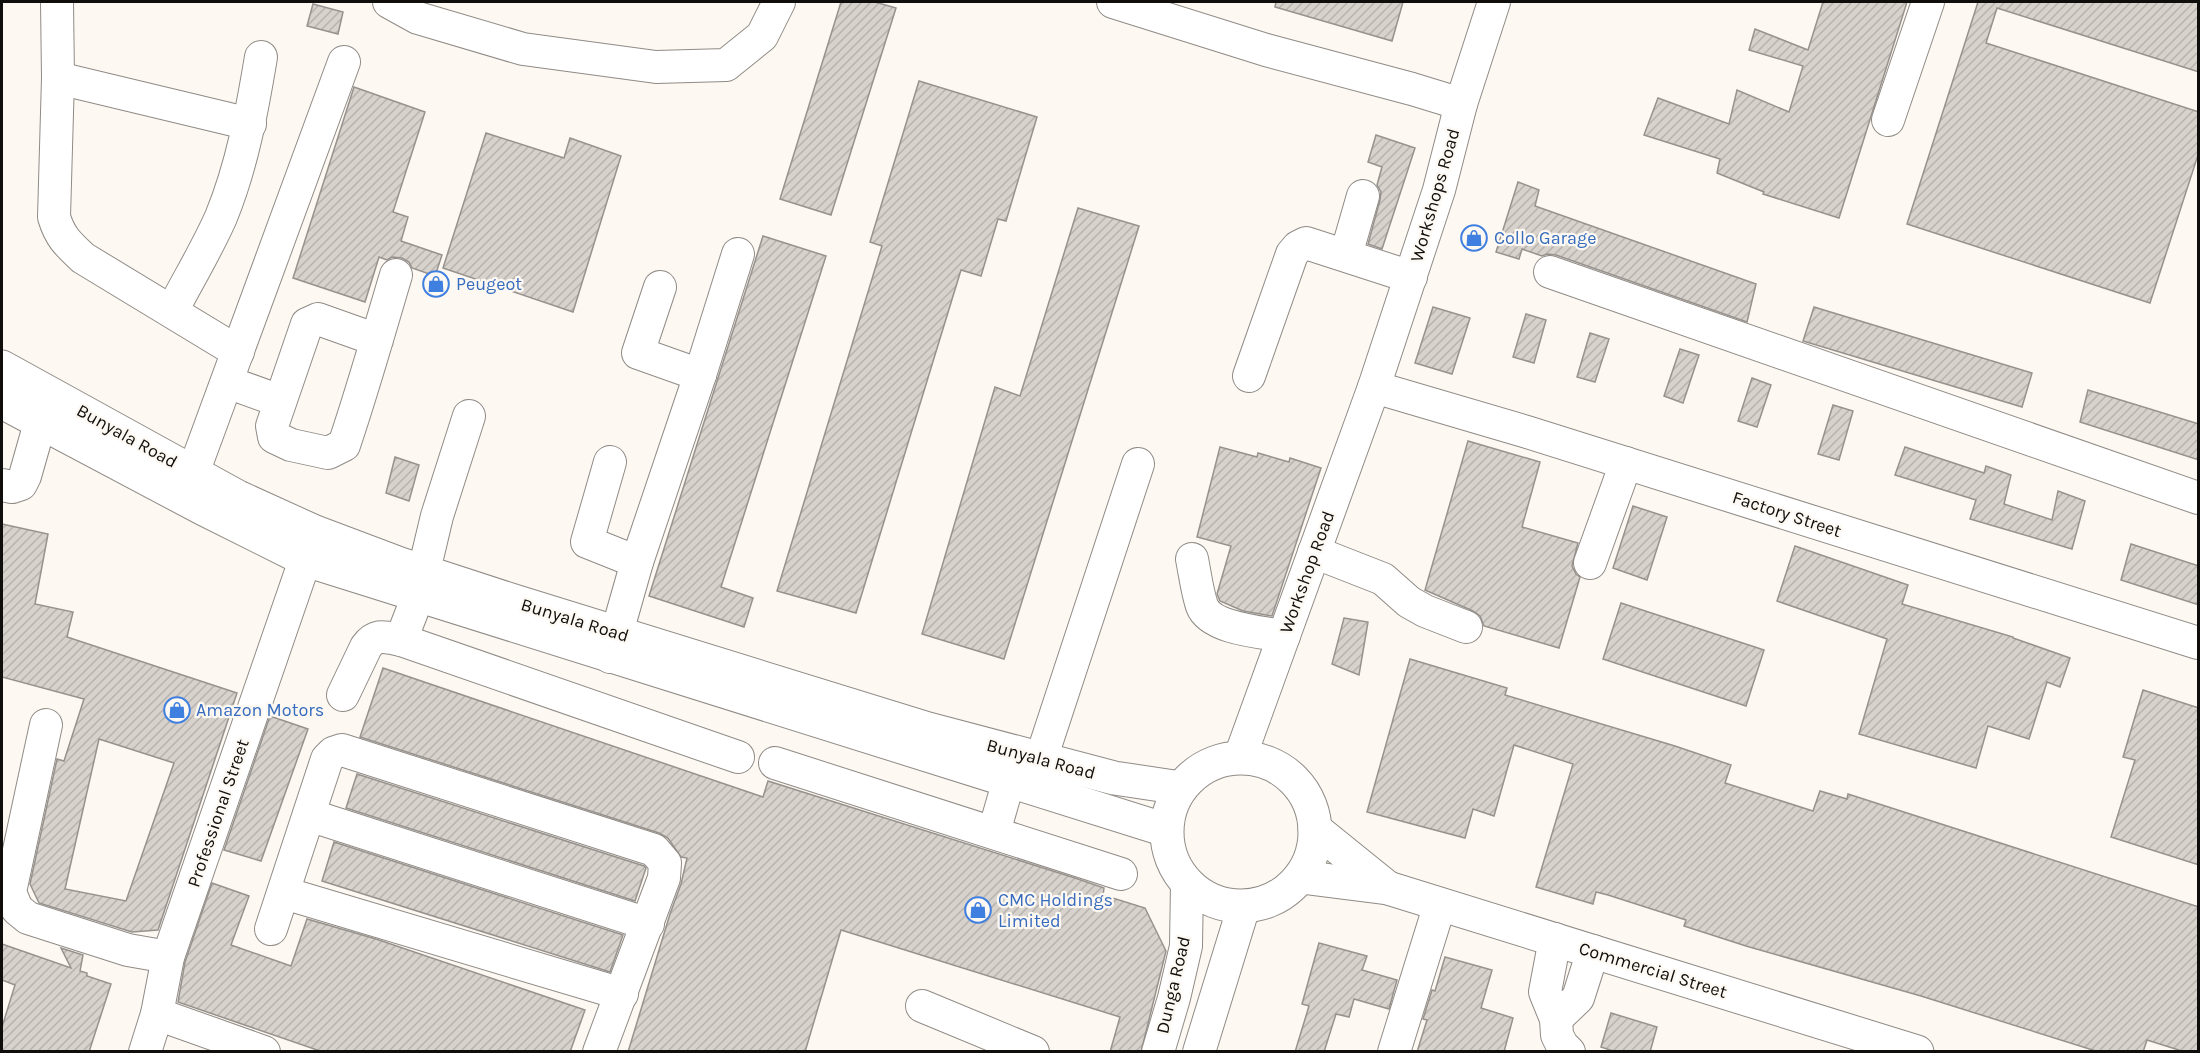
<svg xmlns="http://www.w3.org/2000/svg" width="2200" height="1053" font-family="Karla,sans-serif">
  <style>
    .building { fill: url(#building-hatch); stroke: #97928d; stroke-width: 1.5; fill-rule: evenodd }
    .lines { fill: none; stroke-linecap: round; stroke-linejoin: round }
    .minor-casing { stroke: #908b86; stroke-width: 34 }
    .major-casing { stroke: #908b86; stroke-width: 35 }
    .minor { stroke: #fff; stroke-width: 32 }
    .major { stroke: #fff; stroke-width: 33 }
    .labels { text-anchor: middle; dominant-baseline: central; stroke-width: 4.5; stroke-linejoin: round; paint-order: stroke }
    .street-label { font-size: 18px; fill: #0f0e0c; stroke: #fdf8f2 }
    .shop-label { font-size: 18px; fill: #366cbe; stroke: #fdf8f2; text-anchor: start }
  </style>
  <defs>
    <pattern id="building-hatch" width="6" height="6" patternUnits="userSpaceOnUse" patternTransform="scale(1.5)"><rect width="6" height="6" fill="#d7d2cc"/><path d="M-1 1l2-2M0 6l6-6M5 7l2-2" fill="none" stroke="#b7b3ae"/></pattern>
  </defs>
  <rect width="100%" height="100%" fill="#fdf8f2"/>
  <g class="building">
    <polygon points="841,2 875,2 896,8 831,215 780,199"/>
    <polygon points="1276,2 1403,2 1392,41 1275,7"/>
    <polygon points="1823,2 1907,2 1839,218 1763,194 1764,192 1717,173 1720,159 1644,135 1658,98 1729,124 1737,90 1789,112 1803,66 1749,50 1755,29 1808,50"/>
    <polygon points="1978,2 2199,2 2199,72 1997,8 1986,43 2199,112 2199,152 2150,303 1907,224"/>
    <polygon points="313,4 343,12 338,34 307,26"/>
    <polygon points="919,81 1037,117 1006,221 998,219 981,276 961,270 856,613 777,591 882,246 870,242"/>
    <polygon points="354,87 425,112 393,212 408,217 401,241 442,255 435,276 412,268 409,262 402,258 392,257 387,260 379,257 365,302 293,278"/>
    <polygon points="486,133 564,158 570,138 621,156 573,312 443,268"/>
    <polygon points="1376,135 1415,148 1382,249 1368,244 1380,200 1381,192 1377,185 1382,167 1368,162"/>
    <polygon points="1518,182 1539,190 1535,206 1756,284 1747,322 1556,255 1547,254 1542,256 1522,249 1519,259 1496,252"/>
    <polygon points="1078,208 1139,226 1004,659 922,634 995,387 1020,396"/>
    <polygon points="763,236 826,256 721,587 753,598 744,627 649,596"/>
    <polygon points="1433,307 1470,318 1452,374 1415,363"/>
    <polygon points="1814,307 2032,373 2022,407 1803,341"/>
    <polygon points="1526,314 1546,320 1534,363 1513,357"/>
    <polygon points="1590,333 1609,339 1595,382 1577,377"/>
    <polygon points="1680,349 1699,355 1683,403 1664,396"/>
    <polygon points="1752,378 1771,385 1757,427 1738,421"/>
    <polygon points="2088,390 2199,424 2199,460 2080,422"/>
    <polygon points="1833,405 1853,411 1839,460 1818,454"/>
    <polygon points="1468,441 1540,462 1522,527 1578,543 1572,566 1576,574 1580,577 1559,648 1484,626 1480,616 1473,611 1425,590"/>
    <polygon points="1220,447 1257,457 1258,453 1289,462 1290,458 1321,468 1272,616 1243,611 1220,601 1217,594 1231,546 1197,537"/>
    <polygon points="1905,447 1984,473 1986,466 2011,475 2004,504 2052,520 2058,491 2085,501 2072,549 1970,519 1976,500 1895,475"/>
    <polygon points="395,457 419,465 409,501 386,493"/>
    <polygon points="1633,506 1667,517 1647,580 1613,568"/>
    <path d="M2,524L48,534L35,604L73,612L67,637L237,693L158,930L132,932L39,903L30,884L57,759L64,761L84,699L2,677ZM99,739L174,763L126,901L65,889Z"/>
    <polygon points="2131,544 2199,566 2199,605 2121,580"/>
    <polygon points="1795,546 1908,585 1902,604 2013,637 2013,638 2070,658 2060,687 2047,682 2029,739 1988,726 1976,768 1859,734 1887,639 1777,601"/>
    <polygon points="1621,603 1764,650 1746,706 1603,659"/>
    <polygon points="1344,618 1368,622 1359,675 1332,664"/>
    <polygon points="1410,659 1507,688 1505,695 1675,746 1731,765 1725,783 1813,811 1820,791 1847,799 1848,794 2199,907 2199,1052 2185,1052 2147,1040 2143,1052 2099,1052 1921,996 1746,946 1684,926 1686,920 1608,895 1596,892 1593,904 1536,887 1573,764 1514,745 1494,816 1473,809 1465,838 1367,812"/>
    <polygon points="383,668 763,797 768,781 1075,878 1104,888 1103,895 1145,908 1166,951 1141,1052 1110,1052 1120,1017 841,930 805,1052 628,1052 670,914 681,884 687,858 681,857 668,838 659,833 360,737"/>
    <polygon points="2143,690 2199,708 2199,865 2111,837 2135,760 2123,757"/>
    <polygon points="270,716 308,729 261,861 224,850"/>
    <polygon points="357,774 644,866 646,868 635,901 346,808"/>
    <polygon points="334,842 623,935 610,972 322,881"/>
    <polygon points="212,883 249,896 231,945 291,966 307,919 376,939 585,1010 570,1052 323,1052 178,1002 185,962"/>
    <polygon points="1319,943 1367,956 1362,970 1397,980 1389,1009 1354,999 1349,1017 1336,1014 1324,1052 1295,1052 1309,1006 1302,1004"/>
    <polygon points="2,944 71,968 61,948 83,955 80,971 87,973 87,976 111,984 89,1052 2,1052 2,1027 15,985 2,980"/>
    <polygon points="1445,957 1492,970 1481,1008 1513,1018 1504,1052 1417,1052 1427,1020 1423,1019 1432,990 1435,991"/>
    <polygon points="1611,1013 1657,1027 1650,1052 1616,1052 1601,1047"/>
  </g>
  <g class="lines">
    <g class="minor-casing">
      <g id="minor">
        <path d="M57,2L58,78L54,217C60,237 68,244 83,258L238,352"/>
        <polyline points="389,2 418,18 523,49 656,67 726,65 762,36 779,2"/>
        <polyline points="1113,2 1266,50 1412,89 1461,104"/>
        <polyline points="58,78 250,124"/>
        <polyline points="1888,120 1928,2"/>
        <polyline points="1346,255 1363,196"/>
        <polyline points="1550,272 2198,498"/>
        <path d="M172,311C188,280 207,249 221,217C242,166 252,111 261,57"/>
        <path d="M377,340L318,319L307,324L272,426L274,437L291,445L328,453L344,445C363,389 379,332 396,275"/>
        <polyline points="700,375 738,254"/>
        <polyline points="1249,376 1292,254 1298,247 1306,243 1411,277"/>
        <polyline points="227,382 280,401"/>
        <polyline points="1374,387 1527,432 2198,643"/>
        <polyline points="610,462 587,542 637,562"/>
        <polyline points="193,473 344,62"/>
        <polyline points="2,485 12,487 21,484 25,476 40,423"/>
        <polyline points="1314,552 1383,579 1409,602 1425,611 1466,627"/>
        <path d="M1192,559C1195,574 1197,591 1202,606C1211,629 1262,632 1284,636"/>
        <polyline points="1590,563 1626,463"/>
        <polyline points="401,640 418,596 437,516 469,416"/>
        <polyline points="610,657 637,562 700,375 638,353 660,287"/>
        <path d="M343,695L366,647C376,633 385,637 401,640L738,757"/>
        <polyline points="46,725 10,892 17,909 28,918 128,950 168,957"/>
        <polyline points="1240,757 1374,387 1439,190 1461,104 1494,2"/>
        <polyline points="1041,759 1138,464"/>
        <polyline points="775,763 1121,874"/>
        <polyline points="309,815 648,924"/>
        <polyline points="994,832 1009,780"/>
        <polyline points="284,893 622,994"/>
        <polyline points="271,929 327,759 333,753 342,750 654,850 665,863 664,878 599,1052"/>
        <polyline points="1555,939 1545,992 1556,1019 1557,1035 1562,1045 1569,1052"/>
        <polyline points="922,1006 1033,1052"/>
        <polyline points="157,1014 264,1052"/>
        <polyline points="1556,1019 1578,998 1593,951"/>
        <polyline points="145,1052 157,1014 168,957 314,534"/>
        <polyline points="1158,1052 1174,998 1186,946 1187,883"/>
        <polyline points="1199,1052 1244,906"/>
        <polyline points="1394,1052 1440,904"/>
      </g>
    </g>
    <g class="major-casing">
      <g id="major">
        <polyline points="2,367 238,497 315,532 400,564 517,602 928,729 1114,778 1181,788"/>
        <polyline points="2,402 202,508 306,560 1166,830"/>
        <circle cx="1241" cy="832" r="74"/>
        <polyline points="1315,829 1388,888"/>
        <polyline points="1301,877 1388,888 1917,1052"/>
      </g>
    </g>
    <use href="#minor" class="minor"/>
    <use href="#major" class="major"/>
  </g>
  <defs>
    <g id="shop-ring" transform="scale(1.35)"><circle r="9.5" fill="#fdf8f2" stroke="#3f7fe0" stroke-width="1.5"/><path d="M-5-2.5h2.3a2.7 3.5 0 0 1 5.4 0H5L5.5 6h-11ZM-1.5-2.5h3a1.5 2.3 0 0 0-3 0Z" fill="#3f7fe0"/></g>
  </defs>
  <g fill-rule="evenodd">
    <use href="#shop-ring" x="1474" y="238"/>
    <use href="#shop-ring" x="436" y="284"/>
    <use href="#shop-ring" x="177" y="710"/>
    <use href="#shop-ring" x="978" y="910"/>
  </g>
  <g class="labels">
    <g class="street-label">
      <text transform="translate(1435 195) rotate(-74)">Workshops Road</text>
      <text transform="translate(127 436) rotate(29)">Bunyala Road</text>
      <text transform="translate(1787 514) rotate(18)">Factory Street</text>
      <text transform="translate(1307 572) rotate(-70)">Workshop Road</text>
      <text transform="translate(575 620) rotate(17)">Bunyala Road</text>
      <text transform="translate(1041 759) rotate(15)">Bunyala Road</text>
      <text transform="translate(218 813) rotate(-71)">Professional Street</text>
      <text transform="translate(1653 970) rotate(17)">Commercial Street</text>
      <text transform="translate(1173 985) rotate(-77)">Dunga Road</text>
    </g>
    <g class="shop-label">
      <text x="1494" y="238">Collo Garage</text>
      <text x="456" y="284">Peugeot</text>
      <text x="196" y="710">Amazon Motors</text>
      <text x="998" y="900">CMC Holdings<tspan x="998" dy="21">Limited</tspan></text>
    </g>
  </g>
  <rect width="2200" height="1053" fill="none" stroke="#0f0e0c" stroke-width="6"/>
</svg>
